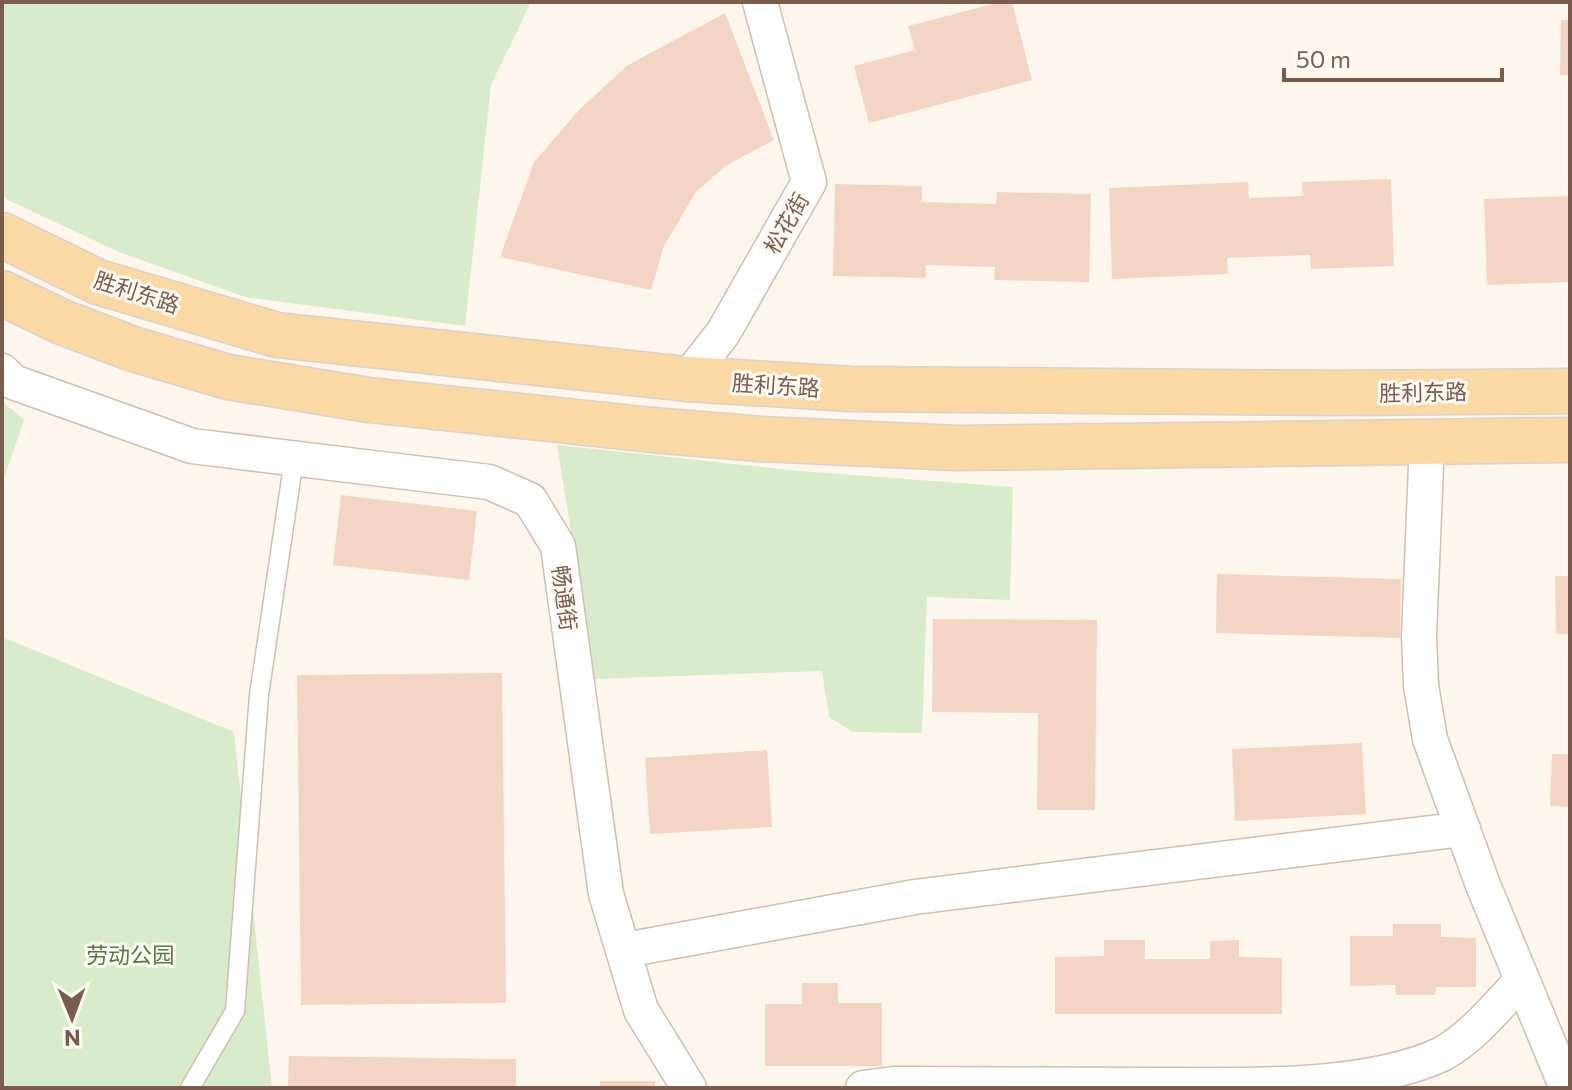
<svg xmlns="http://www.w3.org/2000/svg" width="1572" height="1090" font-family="Commissioner,'Noto Sans SC',sans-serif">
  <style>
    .green { fill: #d8ecc9 }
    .building { fill: #f3d5c3 }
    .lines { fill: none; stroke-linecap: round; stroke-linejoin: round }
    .service-casing { stroke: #d1beb0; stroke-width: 21 }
    .minor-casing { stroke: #d1beb0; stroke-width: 37 }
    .primary-casing { stroke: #dad1cd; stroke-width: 47 }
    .service { stroke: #fff; stroke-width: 18 }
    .minor { stroke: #fff; stroke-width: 34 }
    .primary { stroke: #fbd9a5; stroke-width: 44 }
    .labels { text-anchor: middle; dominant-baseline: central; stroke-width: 6; stroke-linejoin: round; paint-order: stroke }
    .street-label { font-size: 22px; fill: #7a5c4d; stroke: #fffaf3 }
    .park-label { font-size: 22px; fill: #537a41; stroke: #fffaf3 }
  </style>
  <rect width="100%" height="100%" fill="#fdf6ec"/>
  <g class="green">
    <polygon points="2,2 531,2 491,85 465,326 245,297 119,252 6,199 2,194"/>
    <polygon points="2,401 24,420 2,484"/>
    <polygon points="557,445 799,471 1013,487 1010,600 927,597 922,733 853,732 829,717 822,671 595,679"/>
    <polygon points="2,637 234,732 272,1088 2,1088"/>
  </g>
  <g class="building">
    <polygon points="1001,2 1012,2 1032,80 869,123 854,66 915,50 908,26"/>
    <polygon points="725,13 774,140 727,165 696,192 664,246 651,290 500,257 534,162 580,109 628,65"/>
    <polygon points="1561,20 1570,20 1570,75 1560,75"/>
    <polygon points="1391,179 1394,266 1311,269 1310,255 1227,258 1228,274 1112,279 1109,188 1248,182 1249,198 1303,196 1302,182"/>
    <polygon points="835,184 922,186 922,202 996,204 997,192 1091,194 1089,282 994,280 995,267 926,265 926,278 833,276"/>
    <polygon points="1570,196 1570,282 1487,285 1484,199"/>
    <polygon points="341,495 477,511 469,580 333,565"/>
    <polygon points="1217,574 1401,579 1400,638 1216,633"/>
    <polygon points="1555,576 1570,576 1570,634 1556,634"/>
    <polygon points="933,619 1097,620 1095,810 1037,810 1038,713 932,712"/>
    <polygon points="502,673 506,1003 301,1005 297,675"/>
    <polygon points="1362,743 1366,814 1235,821 1232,749"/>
    <polygon points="767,750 772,827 650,834 645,758"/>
    <polygon points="1552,754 1570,754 1570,807 1550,806"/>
    <polygon points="1393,924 1441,924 1441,937 1476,938 1476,987 1436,987 1435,995 1396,995 1395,985 1350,986 1350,936 1393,936"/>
    <polygon points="1104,940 1145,940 1145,959 1210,959 1210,941 1239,940 1239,957 1282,958 1282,1014 1055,1014 1055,957 1104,956"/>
    <polygon points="802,983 838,983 838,1003 882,1003 882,1066 765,1066 765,1004 802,1004"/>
    <polygon points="289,1056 516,1059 516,1088 288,1088"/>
    <rect x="600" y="1081" width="55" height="7"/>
  </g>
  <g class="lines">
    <g class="service-casing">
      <polyline id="service" points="190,1088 235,1011 259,695 294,459"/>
    </g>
    <g class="minor-casing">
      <g id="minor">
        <polyline points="2,371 13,382 192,446 489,482 530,500 558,546 606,894 641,1010 689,1088"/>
        <polyline points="687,379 723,333 809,182 760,2"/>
        <polyline points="1427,441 1419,636 1421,685 1430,739 1483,885 1567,1088"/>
        <polyline points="625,950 915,897 1463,829"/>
        <path d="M863,1088L894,1084C981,1084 1068,1085 1155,1085C1241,1085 1366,1090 1442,1054C1474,1036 1498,1005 1522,980"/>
      </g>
    </g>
    <g class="primary-casing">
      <g id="primary">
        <polyline points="2,235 98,282 277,335 687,379 851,389 1337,393 1570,391"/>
        <polyline points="2,293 62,322 133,349 228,377 369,400 652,430 761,439 957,448 1570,440"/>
      </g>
    </g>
    <use href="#service" class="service"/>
    <use href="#minor" class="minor"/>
    <use href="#primary" class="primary"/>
  </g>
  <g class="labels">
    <g class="street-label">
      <text transform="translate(786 223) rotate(-60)">松花街</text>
      <text transform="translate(137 292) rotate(18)">胜利东路</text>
      <text transform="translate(776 385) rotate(4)">胜利东路</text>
      <text transform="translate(1423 392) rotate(-1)">胜利东路</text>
      <text transform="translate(565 598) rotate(82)">畅通街</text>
    </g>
    <g class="park-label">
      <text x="130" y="954">劳动公园</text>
    </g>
  </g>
  <rect width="1572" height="1090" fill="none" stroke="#7a5c4d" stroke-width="8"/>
  <g transform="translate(72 1018) rotate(179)" stroke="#fffaf3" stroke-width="6" paint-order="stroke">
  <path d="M0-6L14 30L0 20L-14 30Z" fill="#7a5c4d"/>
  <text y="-12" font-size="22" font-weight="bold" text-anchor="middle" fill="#7a5c4d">N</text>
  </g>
  <path d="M1284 68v12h218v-12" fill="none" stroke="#7a5c4d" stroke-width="4"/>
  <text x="1296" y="68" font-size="24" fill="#7a5c4d" stroke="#fffaf3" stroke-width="6" paint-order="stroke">50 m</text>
</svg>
